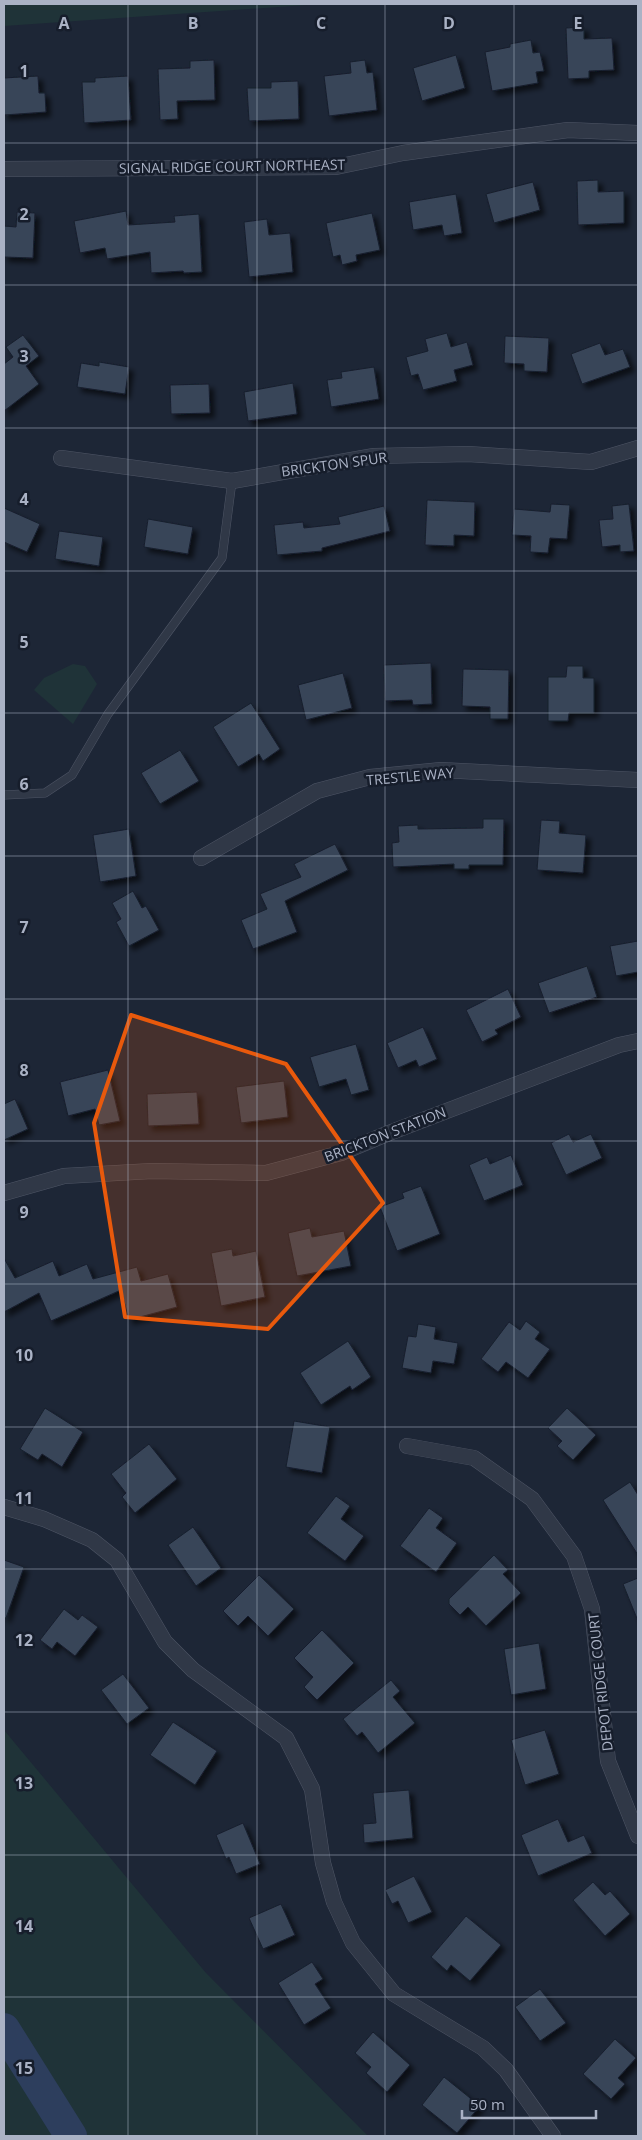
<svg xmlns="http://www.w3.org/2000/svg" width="642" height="2140" font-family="'Open Sans',sans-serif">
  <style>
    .green { fill: #1f3338 }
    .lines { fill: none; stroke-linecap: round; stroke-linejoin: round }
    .river { stroke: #2d3e5d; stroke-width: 32 }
    .building { fill: #384458; stroke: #181f2d; filter: url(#shadow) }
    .service-casing { stroke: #4e5565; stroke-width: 9 }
    .minor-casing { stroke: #4e5565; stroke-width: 16 }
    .service { stroke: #303847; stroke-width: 8 }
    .minor { stroke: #303847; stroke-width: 15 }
    .marked { fill: #e8590c; fill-opacity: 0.2; stroke: #e8590c; stroke-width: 4; stroke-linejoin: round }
    .grid { fill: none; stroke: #aab2c5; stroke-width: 1; stroke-opacity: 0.55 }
    .labels { text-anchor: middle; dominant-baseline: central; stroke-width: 5; stroke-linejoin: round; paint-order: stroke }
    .street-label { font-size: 14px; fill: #aab2c5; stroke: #161d2b }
    .grid-label { font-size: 16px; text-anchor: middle; font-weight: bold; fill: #aab2c5; stroke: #161d2b; stroke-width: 5; stroke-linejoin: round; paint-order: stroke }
  </style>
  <defs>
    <filter id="shadow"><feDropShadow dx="4.5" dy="4.5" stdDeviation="2.5" flood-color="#0009"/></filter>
  </defs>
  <rect width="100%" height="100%" fill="#1d2636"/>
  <g class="green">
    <polygon points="4,4 321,4 4,26"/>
    <polygon points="73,664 85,666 97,684 73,724 34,690 44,678"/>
    <polygon points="4,1730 206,1973 368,2136 4,2136"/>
  </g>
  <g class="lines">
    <polyline class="river" points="4,2029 71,2136"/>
  </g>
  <g class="building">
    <polygon points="584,27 584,39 612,38 614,70 589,71 589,78 568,79 566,28"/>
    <polygon points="531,40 533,53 540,52 544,71 536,72 538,83 492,91 485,52 510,47 510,44"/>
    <polygon points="456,55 465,88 422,101 413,68"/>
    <polygon points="214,60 215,100 177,101 178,119 160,120 158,69 190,68 190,61"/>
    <polygon points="365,60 367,73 373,72 377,110 329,116 324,76 351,73 350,62"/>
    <polygon points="38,76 39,93 45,93 46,112 4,115 4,78"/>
    <polygon points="128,76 131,120 84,123 82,82 95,82 95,78"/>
    <polygon points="298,81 299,119 249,121 247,88 271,88 271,82"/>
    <polygon points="598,180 598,192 624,191 624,223 578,225 577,181"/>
    <polygon points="533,182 540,210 494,223 486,194"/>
    <polygon points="456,194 462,233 444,236 442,225 413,230 409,202"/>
    <polygon points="126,211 128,225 175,222 174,216 199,214 202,272 184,273 183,271 151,273 150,252 107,259 105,248 80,253 74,221"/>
    <polygon points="17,212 35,213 33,258 4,257 4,226 16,227"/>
    <polygon points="372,213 380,250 356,255 357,261 342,265 340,255 333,257 326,223"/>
    <polygon points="267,219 269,235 290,233 293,272 249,277 244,222"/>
    <polygon points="447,333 451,347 467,342 473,365 454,370 457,381 423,390 418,374 411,376 406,357 428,351 425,339"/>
    <polygon points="23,335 39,356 26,366 39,384 4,411 4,364 13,357 6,347"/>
    <polygon points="505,336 549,338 547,372 524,371 524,364 504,363"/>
    <polygon points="600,343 605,355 623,349 630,367 582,384 571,354"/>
    <polygon points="99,362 129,367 125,394 77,387 81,363 99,366"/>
    <polygon points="374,367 379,399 331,407 327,380 342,378 341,372"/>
    <polygon points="293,383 297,414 248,421 244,392"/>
    <polygon points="209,384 210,413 171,414 170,385"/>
    <polygon points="427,500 475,502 474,536 454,535 454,546 425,545"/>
    <polygon points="551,504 570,505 567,539 550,538 548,553 530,552 531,536 512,535 514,509 550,512"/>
    <polygon points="629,504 634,551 620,552 620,545 602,547 599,520 613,519 612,506"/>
    <polygon points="384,506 390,531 322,548 322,551 277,555 274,525 303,522 304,528 340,524 338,517"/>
    <polygon points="4,508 40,524 27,552 4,542"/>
    <polygon points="148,519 193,527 188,554 144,547"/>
    <polygon points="59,531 103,537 99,566 55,559"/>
    <polygon points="431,663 432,704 413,705 412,700 385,701 384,665"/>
    <polygon points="567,666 583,666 583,678 594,678 594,713 569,713 568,721 548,721 548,677 566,677"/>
    <polygon points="463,669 509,670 508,719 490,719 490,707 462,706"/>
    <polygon points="343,673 352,708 306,720 298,685"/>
    <polygon points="251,703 280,749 263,761 259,754 238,767 213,727"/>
    <polygon points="180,750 199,781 160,804 141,773"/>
    <polygon points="483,819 504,819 503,865 469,865 469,869 454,869 454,864 393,867 392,843 399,842 398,826 418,825 418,829 483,828"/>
    <polygon points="541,820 560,821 559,833 586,835 583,873 537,870"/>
    <polygon points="129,829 136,876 100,882 93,835"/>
    <polygon points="335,844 348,870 285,901 297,932 253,949 241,920 267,909 260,894 301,877 294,864"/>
    <polygon points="133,891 142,908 146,906 159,930 129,946 116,922 121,919 112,903"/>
    <polygon points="638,941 638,972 616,976 610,946"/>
    <polygon points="587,966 597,997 549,1013 538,983"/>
    <polygon points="508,989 521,1017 495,1030 498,1034 482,1042 466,1010"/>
    <polygon points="423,1027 437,1059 419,1067 416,1060 398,1068 387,1043"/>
    <polygon points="356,1044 369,1090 351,1095 346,1079 319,1087 310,1057"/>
    <polygon points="108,1070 120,1121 99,1125 95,1109 68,1116 60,1082"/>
    <polygon points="284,1081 288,1117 241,1123 236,1087"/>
    <polygon points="197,1092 199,1124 148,1126 147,1094"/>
    <polygon points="15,1099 28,1129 4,1140 4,1104"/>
    <polygon points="569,1134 573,1142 591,1134 602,1158 566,1175 551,1143"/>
    <polygon points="511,1155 523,1185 484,1201 469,1165 487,1157 490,1164"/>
    <polygon points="421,1186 440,1234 397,1251 380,1207 404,1198 402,1193"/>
    <polygon points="310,1228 312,1237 344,1231 351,1266 297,1276 288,1233"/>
    <polygon points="232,1249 233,1256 256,1251 265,1297 221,1306 211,1253"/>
    <polygon points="4,1258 15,1278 53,1261 59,1276 87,1264 93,1279 137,1267 141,1281 168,1274 177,1307 129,1320 121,1290 51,1321 39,1293 4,1312"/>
    <polygon points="526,1321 540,1332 535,1339 550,1349 528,1378 506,1362 498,1372 481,1359 509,1322 520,1330"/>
    <polygon points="418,1324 436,1327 434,1339 458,1343 454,1364 433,1361 431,1373 402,1368 408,1336 416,1337"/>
    <polygon points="348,1341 371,1377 352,1390 350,1386 321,1405 300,1373"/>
    <polygon points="45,1408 83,1432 62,1467 42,1454 38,1460 20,1449"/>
    <polygon points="567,1408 596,1435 573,1460 557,1446 562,1441 548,1428"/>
    <polygon points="294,1421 330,1427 322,1473 286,1467"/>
    <polygon points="149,1444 177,1479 135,1513 122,1497 126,1493 111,1474"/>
    <polygon points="630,1482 638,1495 638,1555 603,1500"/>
    <polygon points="336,1496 350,1506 341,1519 364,1536 345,1561 307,1533"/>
    <polygon points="429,1508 443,1518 436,1528 457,1543 436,1572 400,1546"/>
    <polygon points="193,1527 221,1568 196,1586 168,1545"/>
    <polygon points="494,1555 508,1570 503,1574 521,1593 486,1626 468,1607 460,1615 449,1604 449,1599"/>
    <polygon points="4,1560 24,1567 6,1618 4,1618"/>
    <polygon points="259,1575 294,1609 268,1636 248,1616 238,1626 223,1611"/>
    <polygon points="638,1578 638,1621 623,1584"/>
    <polygon points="64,1609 78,1620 82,1615 98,1627 75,1656 57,1642 52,1649 40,1640"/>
    <polygon points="322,1630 354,1663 317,1700 304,1687 313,1677 294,1658"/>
    <polygon points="539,1643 546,1689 511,1695 504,1649"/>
    <polygon points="123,1674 149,1708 127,1724 101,1690"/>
    <polygon points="391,1680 400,1691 393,1697 415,1723 378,1753 362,1732 357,1736 343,1719"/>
    <polygon points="173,1722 217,1751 195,1785 150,1755"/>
    <polygon points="545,1730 559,1774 525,1785 511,1740"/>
    <polygon points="409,1790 413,1838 364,1843 363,1824 376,1823 373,1793"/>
    <polygon points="558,1819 568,1842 584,1835 592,1853 538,1876 521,1835"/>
    <polygon points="243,1823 260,1864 236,1874 229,1857 226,1859 216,1835"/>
    <polygon points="414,1876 432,1912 408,1923 398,1901 392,1904 385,1890"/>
    <polygon points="593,1882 605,1895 610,1891 630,1914 605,1936 573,1900"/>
    <polygon points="281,1904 295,1935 263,1949 249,1918"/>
    <polygon points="466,1916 501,1945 470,1981 451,1965 447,1971 431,1957"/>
    <polygon points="312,1962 323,1979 315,1984 331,2008 304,2025 278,1983"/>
    <polygon points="540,1989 566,2023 540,2041 515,2007"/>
    <polygon points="373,2032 410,2065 387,2092 366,2073 371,2067 355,2053"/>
    <polygon points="615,2039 636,2058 618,2078 625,2084 611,2099 583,2074"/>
    <polygon points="444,2077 480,2106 457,2133 422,2105"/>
  </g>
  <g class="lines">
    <g class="service-casing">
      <polyline id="service" points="4,795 45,793 72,775 108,714 222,558 232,481"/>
    </g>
    <g class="minor-casing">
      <g id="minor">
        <polyline points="4,169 336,167 403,153 568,130 638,133"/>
        <polyline points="61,458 232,481 374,456 468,454 591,462 638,448"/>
        <polyline points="201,858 317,791 370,777 441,770 638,780"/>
        <polyline points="4,1193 64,1176 152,1171 266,1173 341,1153 389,1133 619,1045 638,1041"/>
        <polyline points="407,1446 474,1458 532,1499 574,1556 592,1609 608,1761 638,1836"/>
        <polyline points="4,1507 44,1519 92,1540 117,1560 165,1642 193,1670 286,1738 312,1789 323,1863 334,1902 353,1943 394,1994 483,2048 506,2070 553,2136"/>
      </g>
    </g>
    <use href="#service" class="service"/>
    <use href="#minor" class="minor"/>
  </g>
  <path class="marked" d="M131,1015L286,1064L383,1203L268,1329L125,1317L94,1123Z"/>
  <path class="grid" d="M128,4V2136M257,4V2136M385,4V2136M514,4V2136M4,143H638M4,285H638M4,428H638M4,571H638M4,713H638M4,856H638M4,999H638M4,1141H638M4,1284H638M4,1427H638M4,1569H638M4,1712H638M4,1855H638M4,1997H638"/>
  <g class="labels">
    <g class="street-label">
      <text transform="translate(232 166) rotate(-1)">SIGNAL RIDGE COURT NORTHEAST</text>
      <text transform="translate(334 464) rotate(-8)">BRICKTON SPUR</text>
      <text transform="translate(410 776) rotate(-5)">TRESTLE WAY</text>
      <text transform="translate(385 1134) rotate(-21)">BRICKTON STATION</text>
      <text transform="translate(600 1682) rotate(-96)">DEPOT RIDGE COURT</text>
    </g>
  </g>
  <g class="grid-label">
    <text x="64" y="29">A</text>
    <text x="193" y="29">B</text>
    <text x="321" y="29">C</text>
    <text x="449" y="29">D</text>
    <text x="578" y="29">E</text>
    <text x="24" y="77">1</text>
    <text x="24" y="220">2</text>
    <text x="24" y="362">3</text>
    <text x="24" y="505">4</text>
    <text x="24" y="648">5</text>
    <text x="24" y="790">6</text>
    <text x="24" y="933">7</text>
    <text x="24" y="1076">8</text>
    <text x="24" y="1218">9</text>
    <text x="24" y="1361">10</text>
    <text x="24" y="1504">11</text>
    <text x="24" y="1646">12</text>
    <text x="24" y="1789">13</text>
    <text x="24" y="1932">14</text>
    <text x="24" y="2074">15</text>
  </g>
  <rect width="642" height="2140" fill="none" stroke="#aab2c5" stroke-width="10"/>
  <path d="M462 2110v8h134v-8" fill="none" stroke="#aab2c5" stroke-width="2.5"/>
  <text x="470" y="2110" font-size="15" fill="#aab2c5" stroke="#161d2b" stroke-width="4" paint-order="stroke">50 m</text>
</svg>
